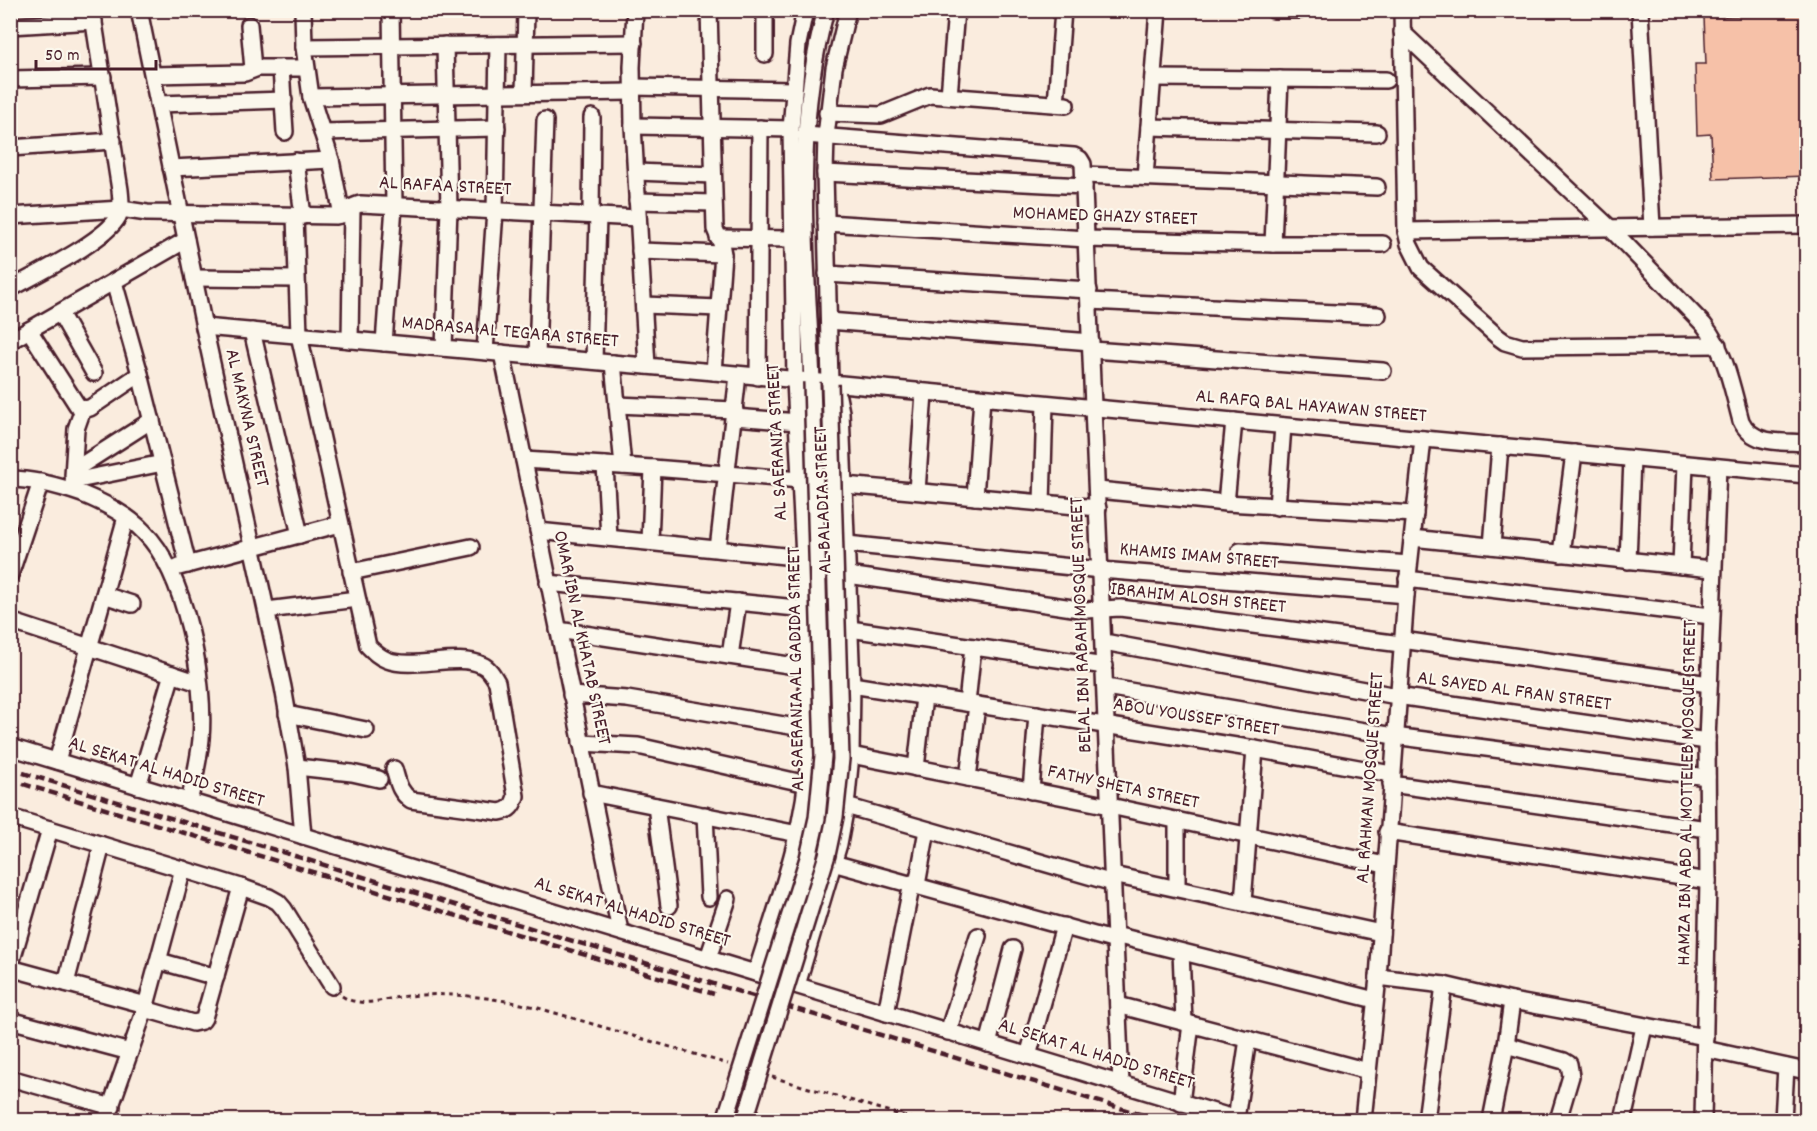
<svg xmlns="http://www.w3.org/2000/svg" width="1817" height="1131" font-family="Dekko,sans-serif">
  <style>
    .building { fill: #f6c1a8; stroke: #4a1f2b; stroke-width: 1.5 }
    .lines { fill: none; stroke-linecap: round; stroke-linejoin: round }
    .minor-casing { stroke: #4a1f2b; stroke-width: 20 }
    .path { stroke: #4a1f2b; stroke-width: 3; stroke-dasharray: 4.5 4.5; stroke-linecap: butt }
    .minor { stroke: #fbf7ec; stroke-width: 15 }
    .rail { stroke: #4a1f2b; stroke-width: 4.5; stroke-dasharray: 9 4.5; stroke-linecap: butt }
    .minor-bridge-casing { stroke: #4a1f2b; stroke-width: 20; stroke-linecap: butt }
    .minor-bridge { stroke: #fbf7ec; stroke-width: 15 }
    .labels { text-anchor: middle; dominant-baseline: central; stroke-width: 4.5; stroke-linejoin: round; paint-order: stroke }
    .street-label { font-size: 20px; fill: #4a1f2b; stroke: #fbf7ec }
  </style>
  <rect width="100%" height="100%" fill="#faecde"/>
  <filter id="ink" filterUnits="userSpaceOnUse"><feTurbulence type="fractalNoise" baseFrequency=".0167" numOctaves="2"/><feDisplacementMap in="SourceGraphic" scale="12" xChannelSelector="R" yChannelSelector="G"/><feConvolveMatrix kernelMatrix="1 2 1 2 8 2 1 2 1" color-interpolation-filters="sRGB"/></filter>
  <g filter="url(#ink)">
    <polygon class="building" points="1806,14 1806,176 1713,179 1711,134 1697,135 1695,64 1706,64 1704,17"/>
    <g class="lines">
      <g class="minor-casing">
        <g id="minor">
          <polyline points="139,10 204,327 283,687 297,767 303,836"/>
          <polyline points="303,10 304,47 311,97 331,160 342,215"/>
          <polyline points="635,10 632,67 633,126 647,366"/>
          <polyline points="709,10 715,229 721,243 723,254 714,372"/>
          <polyline points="1273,10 1300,10"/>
          <polyline points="1402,10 1406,231 1409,244 1421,268 1498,337 1505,342 1522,347 1718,345"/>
          <polyline points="1640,10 1652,227"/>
          <polyline points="249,25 253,69"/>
          <polyline points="10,26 94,21"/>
          <path d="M1402,32L1609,227L1704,325C1726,352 1732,388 1741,421C1753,446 1782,441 1806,443"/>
          <polyline points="304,47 634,43"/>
          <polyline points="765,54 765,10"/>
          <polyline points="281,68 285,132"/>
          <polyline points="153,75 245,73 258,68 306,68"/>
          <polyline points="1153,78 1386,80"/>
          <polyline points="10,79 103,77"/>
          <polyline points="632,87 793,90"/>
          <polyline points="524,93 526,10"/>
          <polyline points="949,96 956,10"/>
          <polyline points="311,97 632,92"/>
          <polyline points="158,104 284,100"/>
          <polyline points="1056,104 1063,10"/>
          <polyline points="827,113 881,115 930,95 1066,105"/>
          <polyline points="633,126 791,129"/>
          <polyline points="1149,127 1377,133"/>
          <polyline points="322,132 497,128"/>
          <polyline points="805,135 1074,156 1080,159 1083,164 1121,1085"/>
          <polyline points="10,148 113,141"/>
          <polyline points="296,161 303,216"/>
          <polyline points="171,168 331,160"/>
          <polyline points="636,172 713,175"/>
          <polyline points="825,173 1084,186"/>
          <polyline points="1084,175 1377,187"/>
          <polyline points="1145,177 1158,10"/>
          <polyline points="637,201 713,203"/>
          <polyline points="591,215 592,117"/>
          <path d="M10,216L121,209L147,213L336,216C346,215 351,205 361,204L638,218"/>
          <path d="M295,216L299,335L368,646C374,652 379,657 387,660C413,670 458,653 482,665C489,668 493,675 497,682L516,796C513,806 510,810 500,812L411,800C399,792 398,782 394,769"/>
          <polyline points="826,223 1087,239 1273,244 1383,244"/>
          <polyline points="1406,231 1806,225"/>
          <polyline points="718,238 792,239"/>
          <polyline points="1273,244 1280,79"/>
          <polyline points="640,251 723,254"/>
          <polyline points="827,274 1089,290"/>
          <polyline points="194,278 296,279"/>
          <polyline points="114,282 140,374 188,565"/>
          <path d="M10,289C36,274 105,241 118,217C122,208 121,199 120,190L92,10"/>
          <polyline points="1090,301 1378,315"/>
          <polyline points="644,305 719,308"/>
          <polyline points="60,313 94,373"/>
          <polyline points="829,321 1091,342"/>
          <polyline points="204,327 714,372 1806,475"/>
          <polyline points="29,330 77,405 83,409 90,408 140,374"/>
          <polyline points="252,331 300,535"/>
          <polyline points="350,340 352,207"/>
          <polyline points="10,341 186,240"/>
          <polyline points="384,343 394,206 391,10"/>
          <polyline points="444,348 449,208 445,45"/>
          <polyline points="1092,350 1383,371"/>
          <polyline points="485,351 495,211 498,45"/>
          <polyline points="502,353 620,931"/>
          <polyline points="537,356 545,120"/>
          <polyline points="594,361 598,216"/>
          <polyline points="613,363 623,466"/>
          <polyline points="758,377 760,128"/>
          <path d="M812,382C807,258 792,132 826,10"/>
          <polyline points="617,405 735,410"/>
          <polyline points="734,417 798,422"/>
          <polyline points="524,460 653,468 801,480"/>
          <polyline points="605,465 609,538"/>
          <polyline points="74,470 152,420"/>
          <polyline points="73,476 76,429 83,409"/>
          <path d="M10,479C35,479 59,486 82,494C104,503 127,514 144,532C186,574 206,681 201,739C199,760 194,781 189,802"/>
          <polyline points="73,481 163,463"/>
          <polyline points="845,485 1098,508"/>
          <polyline points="1098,490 1226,503 1415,514"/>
          <polyline points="917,491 924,393"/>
          <polyline points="975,497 982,398"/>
          <polyline points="1042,503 1045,404"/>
          <polyline points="1226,503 1234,421"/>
          <polyline points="1277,507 1283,426"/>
          <polyline points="538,531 804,558"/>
          <polyline points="1412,538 1712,569"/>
          <polyline points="650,542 653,468"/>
          <polyline points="847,544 1101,570 1406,595"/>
          <polyline points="1492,546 1500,446"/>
          <polyline points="718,549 738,375"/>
          <polyline points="1240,551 1409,564"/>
          <polyline points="1561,554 1574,453"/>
          <polyline points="1628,561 1632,459"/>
          <polyline points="1681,566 1685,464"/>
          <polyline points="179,567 340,524"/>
          <polyline points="351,572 471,547"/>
          <polyline points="10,575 41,482"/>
          <polyline points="848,575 1086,610 1120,608 1401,644"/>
          <polyline points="1407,579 1711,616"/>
          <polyline points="548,583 806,609"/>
          <polyline points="104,595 132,604"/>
          <polyline points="267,610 357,599"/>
          <polyline points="10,621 199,683"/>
          <polyline points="850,629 1105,666"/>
          <polyline points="558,630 808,668"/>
          <polyline points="1402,640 1709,684"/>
          <polyline points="1104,642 1397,696 1707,741"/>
          <polyline points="730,656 738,602"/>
          <polyline points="852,685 1255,749 1391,774"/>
          <polyline points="1106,687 1394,736 1707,777"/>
          <polyline points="571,695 627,699 808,729"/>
          <polyline points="967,703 973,647"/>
          <polyline points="287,714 366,730"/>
          <polyline points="581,743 638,746 807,784"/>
          <polyline points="10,747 1240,1120"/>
          <polyline points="851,755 1110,806 1385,865"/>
          <polyline points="57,761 126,517"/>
          <polyline points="297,767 352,773 379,779"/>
          <polyline points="916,768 924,697"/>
          <polyline points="968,778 977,705"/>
          <polyline points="1391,784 1707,829"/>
          <polyline points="138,786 172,674"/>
          <polyline points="1031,791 1037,714"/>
          <polyline points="591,793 798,834"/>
          <polyline points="656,806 669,906"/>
          <polyline points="846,806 1113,883"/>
          <polyline points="705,815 709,897"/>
          <polyline points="10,817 241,887 269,897 278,902 284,909 332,986"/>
          <polyline points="1387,832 1708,881"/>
          <polyline points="833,863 1116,941"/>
          <polyline points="1113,875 1381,933"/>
          <polyline points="917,885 927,830"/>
          <polyline points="1177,888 1177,820"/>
          <polyline points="1243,902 1255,749"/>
          <polyline points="1115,935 1375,1000"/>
          <polyline points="1181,952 1184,1022"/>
          <polyline points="708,958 728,899"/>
          <polyline points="159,961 216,977"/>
          <polyline points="10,967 50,829"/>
          <polyline points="10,968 146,1005"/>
          <path d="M756,973C778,902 805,831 809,756L804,558L795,380L791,129L798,44L805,10"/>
          <polyline points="1378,977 1444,985 1512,1001 1705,1037"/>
          <polyline points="66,983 102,845"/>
          <polyline points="797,985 839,844 846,806 851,755 852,685 841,412 838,397 830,384 825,173 826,136 834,68 848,10"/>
          <polyline points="1118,1005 1368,1071"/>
          <polyline points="145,1009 193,1023 202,1021 204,1018 241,887"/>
          <polyline points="886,1013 912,883"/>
          <polyline points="10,1020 130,1052"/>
          <polyline points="948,1032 978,936"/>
          <polyline points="988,1044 1013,949"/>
          <polyline points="1506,1045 1564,1061 1569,1064 1571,1076 1558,1120"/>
          <polyline points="1705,1049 1806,1071"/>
          <polyline points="1028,1056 1064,926"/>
          <polyline points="10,1078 112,1107"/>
          <polyline points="1181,1103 1191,1024"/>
          <polyline points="1236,1119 1248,1039"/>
          <polyline points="106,1120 145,1009 183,869"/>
          <polyline points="1363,1120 1378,977 1406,595 1423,439"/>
          <polyline points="1426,1120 1444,985"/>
          <polyline points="1491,1120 1506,1045 1512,1001"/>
          <polyline points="1623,1120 1644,1027"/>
          <polyline points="1703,1120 1708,881 1707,741 1718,467"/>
          <polyline points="1783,1120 1786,1067"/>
        </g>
      </g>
      <g class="path">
        <path d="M342,996C360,1008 380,1000 400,997C446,991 491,997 535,1007L728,1064"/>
        <polyline points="772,1077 917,1120"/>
      </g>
      <use href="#minor" class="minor"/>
      <g class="rail">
        <polyline points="10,769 1159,1120"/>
        <polyline points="10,780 714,994"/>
      </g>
      <g class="minor-bridge-casing">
        <g id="minor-bridge">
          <polyline points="725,1120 808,858 817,818 823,756 812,382"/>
          <polyline points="745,1120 827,855 835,817 841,759 830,384"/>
        </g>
      </g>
      <use href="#minor-bridge" class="minor-bridge"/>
    </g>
  </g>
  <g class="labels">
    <g class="street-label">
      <text transform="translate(445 187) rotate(3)">AL RAFAA STREET</text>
      <text transform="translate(1105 217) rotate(2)">MOHAMED GHAZY STREET</text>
      <text transform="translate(510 333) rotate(5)">MADRASA AL TEGARA STREET</text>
      <text transform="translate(1311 407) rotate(5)">AL RAFQ BAL HAYAWAN STREET</text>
      <text transform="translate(246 418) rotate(77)">AL MAKYNA STREET</text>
      <text transform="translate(778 442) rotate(-93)">AL SAERANIA STREET</text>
      <text transform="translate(824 500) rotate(-92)">AL BALADIA STREET</text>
      <text transform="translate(1199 557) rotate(5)">KHAMIS IMAM STREET</text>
      <text transform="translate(1198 599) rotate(6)">IBRAHIM ALOSH STREET</text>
      <text transform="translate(1082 625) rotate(-92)">BELAL IBN RABAH MOSQUE STREET</text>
      <text transform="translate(581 638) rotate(78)">OMAR IBN AL KHATAB STREET</text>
      <text transform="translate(797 669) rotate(-91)">AL SAERANIA AL GADIDA STREET</text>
      <text transform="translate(1514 692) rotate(8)">AL SAYED AL FRAN STREET</text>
      <text transform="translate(1196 718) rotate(9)">ABOU YOUSSEF STREET</text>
      <text transform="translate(166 773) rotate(17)">AL SEKAT AL HADID STREET</text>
      <text transform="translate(1371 778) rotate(-86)">AL RAHMAN MOSQUE STREET</text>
      <text transform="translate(1123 788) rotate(12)">FATHY SHETA STREET</text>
      <text transform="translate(1688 793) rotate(-89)">HAMZA IBN ABD AL MOTTELEB MOSQUE STREET</text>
      <text transform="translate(632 913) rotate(17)">AL SEKAT AL HADID STREET</text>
      <text transform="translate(1096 1055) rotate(17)">AL SEKAT AL HADID STREET</text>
    </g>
  </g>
  <rect width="1817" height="1131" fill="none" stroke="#fbf7ec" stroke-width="36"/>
  <rect x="18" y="18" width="1781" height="1095" fill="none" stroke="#4a1f2b" stroke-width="2" filter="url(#ink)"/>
  <path d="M36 60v9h120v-9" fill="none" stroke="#4a1f2b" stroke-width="3"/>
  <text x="45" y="60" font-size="18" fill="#4a1f2b" stroke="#fbf7ec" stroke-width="4.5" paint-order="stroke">50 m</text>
</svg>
